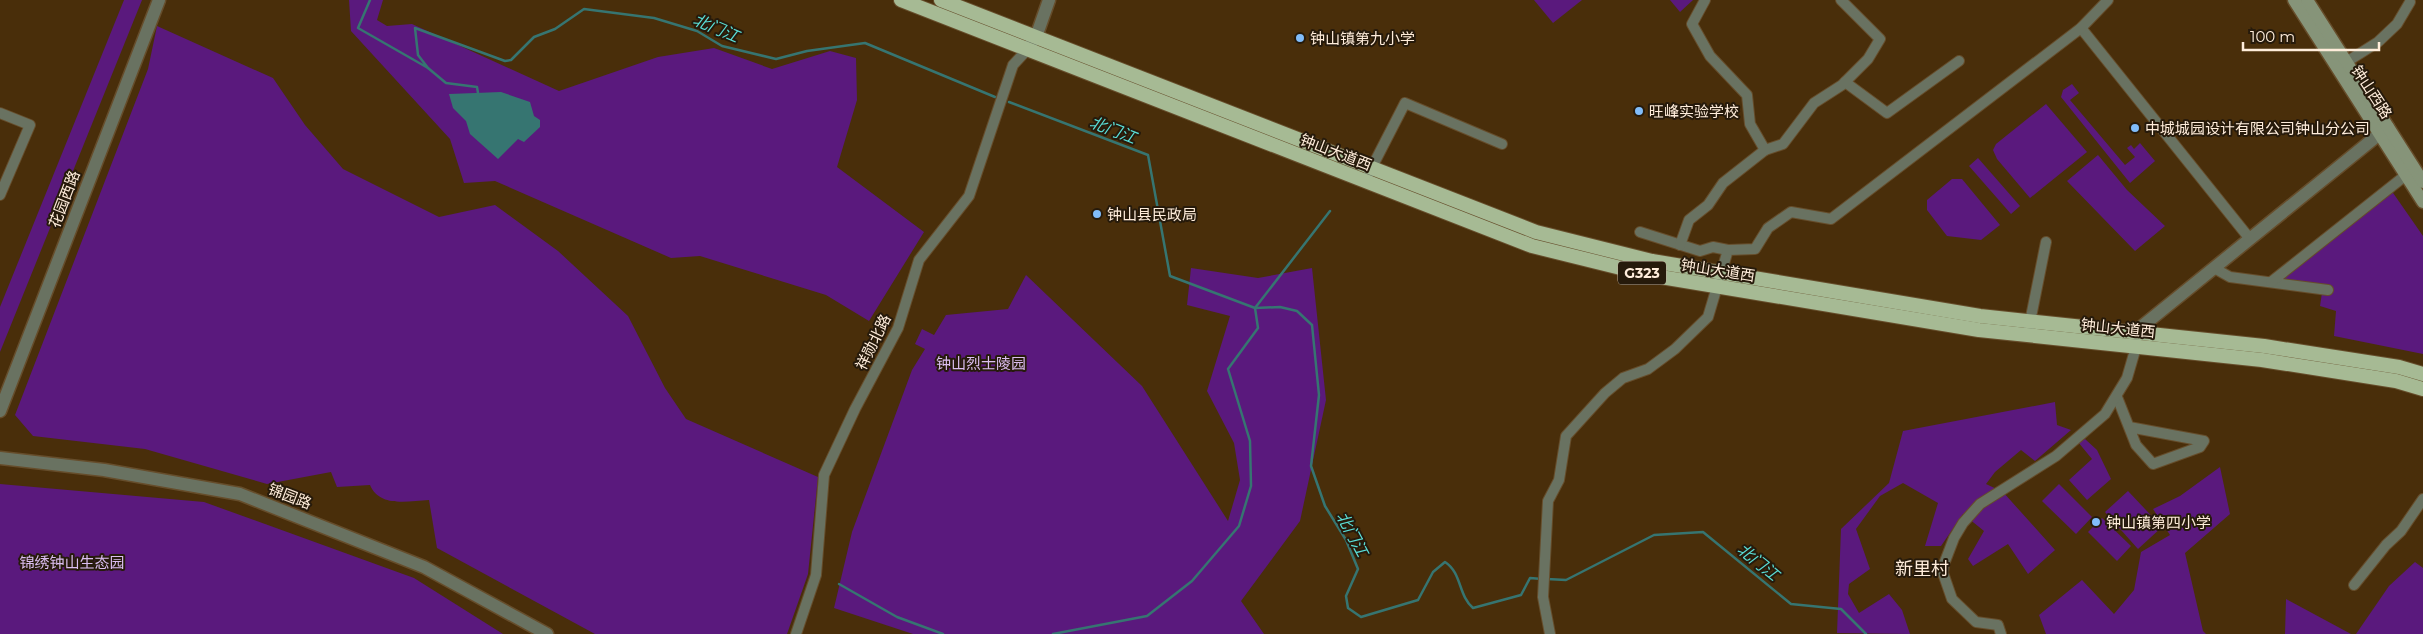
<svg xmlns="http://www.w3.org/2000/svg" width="2423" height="634" font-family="Montserrat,'Noto Sans SC',sans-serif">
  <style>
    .green { fill: #5a197d }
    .water { fill: #367571 }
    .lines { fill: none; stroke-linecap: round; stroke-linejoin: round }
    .stream { stroke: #367571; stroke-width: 2.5 }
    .minor-casing { stroke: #664d2b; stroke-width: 12 }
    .tertiary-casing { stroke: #664d2b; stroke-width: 15 }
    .secondary-casing { stroke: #664d2b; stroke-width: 15 }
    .trunk-casing { stroke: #664d2b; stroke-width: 16 }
    .minor { stroke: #697261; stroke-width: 10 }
    .tertiary { stroke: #697261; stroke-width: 12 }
    .secondary { stroke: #869479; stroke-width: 12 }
    .trunk { stroke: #a6ba94; stroke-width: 14 }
    .poi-dot { fill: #81bdfa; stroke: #261a0b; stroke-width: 2 }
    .labels { text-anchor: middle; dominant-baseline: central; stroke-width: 4; stroke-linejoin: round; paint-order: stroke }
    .shield { fill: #261a0b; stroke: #beae9d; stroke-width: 1 }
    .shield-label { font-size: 14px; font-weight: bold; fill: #ffeddb }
    .poi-label { font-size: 15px; fill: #ffeddb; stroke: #261a0b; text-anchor: start }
    .street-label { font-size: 15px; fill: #ffeddb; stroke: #261a0b }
    .park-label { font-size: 15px; fill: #dbbef1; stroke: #261a0b }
    .water-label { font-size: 16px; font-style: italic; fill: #5aded7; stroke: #261a0b }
    .quarter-label { font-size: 18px; fill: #ffeddb; stroke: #261a0b }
  </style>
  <rect width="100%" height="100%" fill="#492e0a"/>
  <g class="green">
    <polygon points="124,0 142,0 0,352 0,307"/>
    <polygon points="349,0 383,0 377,20 387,26 412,24 559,91 658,57 714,48 772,69 830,51 856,58 857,100 837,167 924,232 869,321 826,295 700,256 671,258 495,181 464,183 450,139 351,31"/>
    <polygon points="1534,0 1582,0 1553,23"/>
    <polygon points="1670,0 1693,0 1680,12"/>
    <path d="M157,26L273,78L305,125L343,169L439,217L495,205L558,251L628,316L665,388L686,419L818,477L808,574L787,634H595L437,548L429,500C408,501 380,508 370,485L337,487L331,472L267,484L145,449L33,436L15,415L148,69Z"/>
    <polygon points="2072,84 2079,93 2070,100 2125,165 2135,157 2127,148 2131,145 2134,149 2140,143 2155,161 2130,183 2061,97 2063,90"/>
    <polygon points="2046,104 2087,152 2030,198 1997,159 1993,150 1996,144"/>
    <polygon points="2098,155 2127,190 2165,226 2135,251 2067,181"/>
    <polygon points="1978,158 2020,206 2011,214 1969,166"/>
    <polygon points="1952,179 1962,179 2000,225 1981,240 1947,236 1927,210 1927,200"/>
    <polygon points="2391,190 2423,236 2423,354 2334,336 2336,311 2320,306 2323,286 2281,281"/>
    <polygon points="1191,268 1258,278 1312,268 1326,400 1300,521 1241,601 1264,634 913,634 834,608 852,532 912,370 925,349 915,344 922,329 934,335 946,315 1008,309 1026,275 1142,386 1228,521 1240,480 1234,443 1207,391 1230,316 1187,305"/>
    <polygon points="2055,402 2057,425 2071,430 2035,461 2021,450 1995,472 1986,484 2003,492 2055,550 2028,574 2008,544 1973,566 1968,559 1984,531 1963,514 1941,546 1925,546 1938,503 1903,483 1880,496 1856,529 1870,569 1849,584 1848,594 1859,613 1889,594 1902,610 1910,634 1837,633 1841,529 1889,483 1903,431"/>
    <polygon points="2085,439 2097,450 2111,479 2087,500 2069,480 2092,459 2078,442"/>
    <polygon points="2220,467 2230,514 2185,553 2203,631 2206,634 2046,634 2039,615 2082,580 2114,614 2134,590 2141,552 2170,535 2153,509 2180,496"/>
    <polygon points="0,484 204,502 414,578 503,634 0,634"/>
    <polygon points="2059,484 2092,517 2076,534 2042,501"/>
    <polygon points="2128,491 2162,527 2138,549 2105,512"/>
    <polygon points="2102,518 2131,546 2117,561 2088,532"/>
    <polygon points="2415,562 2423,568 2423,634 2356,634 2389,586"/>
    <polygon points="2286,599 2351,634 2285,634"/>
  </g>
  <polygon class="water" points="501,92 530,102 534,116 540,120 540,127 524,142 518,139 498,159 470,134 466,121 453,108 449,94"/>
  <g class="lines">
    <g class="stream">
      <polyline points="370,0 358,28 428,68 418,55 415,28 505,61 511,60 534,37 555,29 584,9 654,18 697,31 722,46 776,59 807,51 865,43 995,97"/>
      <polyline points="428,68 446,83 477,87 478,93"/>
      <path d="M1009,102L1148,155L1170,276L1255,308L1280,307L1297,311L1312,325L1319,395L1311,466L1325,506L1346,540L1358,569L1346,596L1348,608L1361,617L1418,600L1433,572L1445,562C1462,573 1458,595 1473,608L1521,595L1530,578L1542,579"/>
      <polyline points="1547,579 1566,580 1654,535 1703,532 1791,604 1841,609 1866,634"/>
      <polyline points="839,584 897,617 943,634"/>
      <polyline points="1053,634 1147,616 1192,581 1239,526 1251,486 1250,441 1228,369 1258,328 1255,308 1330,211"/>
    </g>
    <g class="minor-casing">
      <g id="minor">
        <polyline points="2081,28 2250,239"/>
        <polyline points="2340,66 2378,42 2397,24 2410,2"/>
        <polyline points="1845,82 1887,113 1959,61"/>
        <polyline points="0,113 30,125 0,195"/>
        <polyline points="1765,150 1783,144 1814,103 1842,85 1868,59 1880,39 1841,0"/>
        <polyline points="1369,173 1405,103 1502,144"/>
        <polyline points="1640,232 1700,251 1713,247 1728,250"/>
        <polyline points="1680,245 1689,220 1708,205 1723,183 1765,150 1750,124 1747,95 1710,56 1692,24 1705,0"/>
        <polyline points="2214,268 2230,277 2328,290"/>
        <polyline points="2271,282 2406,175"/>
        <polyline points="2029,327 2046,242"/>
        <polyline points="2117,397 2136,445 2153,464 2200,447 2204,441 2129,427"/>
        <polyline points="2354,585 2386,545 2401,531 2423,499"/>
        <polyline points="796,634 816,575 824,475 855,409 898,328 919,260 969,196 1013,65 1026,51"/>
        <polyline points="1550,634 1543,597 1548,501 1559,480 1566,436 1605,393 1623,378 1648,369 1675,349 1708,317 1728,250 1755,249 1768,228 1791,212 1831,219 2081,28 2108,0"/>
        <polyline points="2001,634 1998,625 1976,622 1952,599 1943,573 1944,564 1954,538 1963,523 1980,504 2056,456 2105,414 2127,378 2136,347"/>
      </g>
    </g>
    <g class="tertiary-casing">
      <g id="tertiary">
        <polyline points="1031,44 1036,37 1049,0"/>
        <polyline points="2135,339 2135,332 2388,127"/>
        <polyline points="0,411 159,0"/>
        <polyline points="0,458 104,470 240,494 424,567 547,634"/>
      </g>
    </g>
    <g class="secondary-casing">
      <g id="secondary">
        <polyline points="2294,0 2423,202"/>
        <polyline points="2307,0 2423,182"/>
      </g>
    </g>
    <g class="trunk-casing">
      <g id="trunk">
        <polyline points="901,0 1532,246 1649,275 1979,330 2262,360 2396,381 2423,389"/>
        <polyline points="941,0 1536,232 1652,261 1980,316 2264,346 2399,367 2423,374"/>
      </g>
    </g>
    <use href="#minor" class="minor"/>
    <use href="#tertiary" class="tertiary"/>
    <use href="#secondary" class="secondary"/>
    <use href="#trunk" class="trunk"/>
  </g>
  <g class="poi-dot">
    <circle cx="1300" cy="38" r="5"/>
    <circle cx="1639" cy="111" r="5"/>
    <circle cx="2135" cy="128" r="5"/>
    <circle cx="1097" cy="214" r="5"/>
    <circle cx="2096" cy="522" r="5"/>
  </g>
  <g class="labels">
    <rect class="shield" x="1618" y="261.5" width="48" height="23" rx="4"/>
    <g class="shield-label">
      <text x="1642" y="273">G323</text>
    </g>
    <g class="poi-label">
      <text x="1310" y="38">钟山镇第九小学</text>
      <text x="1649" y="111">旺峰实验学校</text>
      <text x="2145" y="128">中城城园设计有限公司钟山分公司</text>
      <text x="1107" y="214">钟山县民政局</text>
      <text x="2106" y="522">钟山镇第四小学</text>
    </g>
    <g class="street-label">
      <text transform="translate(2372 92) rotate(57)">钟山西路</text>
      <text transform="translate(1336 152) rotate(21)">钟山大道西</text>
      <text transform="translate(64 199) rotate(-69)">花园西路</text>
      <text transform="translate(1718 270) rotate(9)">钟山大道西</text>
      <text transform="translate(2118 328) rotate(6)">钟山大道西</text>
      <text transform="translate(873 342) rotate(-64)">祥勋北路</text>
      <text transform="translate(290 496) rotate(21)">锦园路</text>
    </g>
    <g class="park-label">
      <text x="981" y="363">钟山烈士陵园</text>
      <text x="72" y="562">锦绣钟山生态园</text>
    </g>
    <g class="water-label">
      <text transform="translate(716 28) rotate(23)">北门江</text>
      <text transform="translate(1113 130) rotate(21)">北门江</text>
      <text transform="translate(1352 534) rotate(62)">北门江</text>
      <text transform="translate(1758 562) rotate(39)">北门江</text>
    </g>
    <g class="quarter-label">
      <text x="1922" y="569">新里村</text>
    </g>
  </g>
  <path d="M2243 42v8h136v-8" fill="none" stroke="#ffeddb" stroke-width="2.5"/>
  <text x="2250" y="42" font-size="15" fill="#ffeddb" stroke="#261a0b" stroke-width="4" paint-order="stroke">100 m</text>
</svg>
